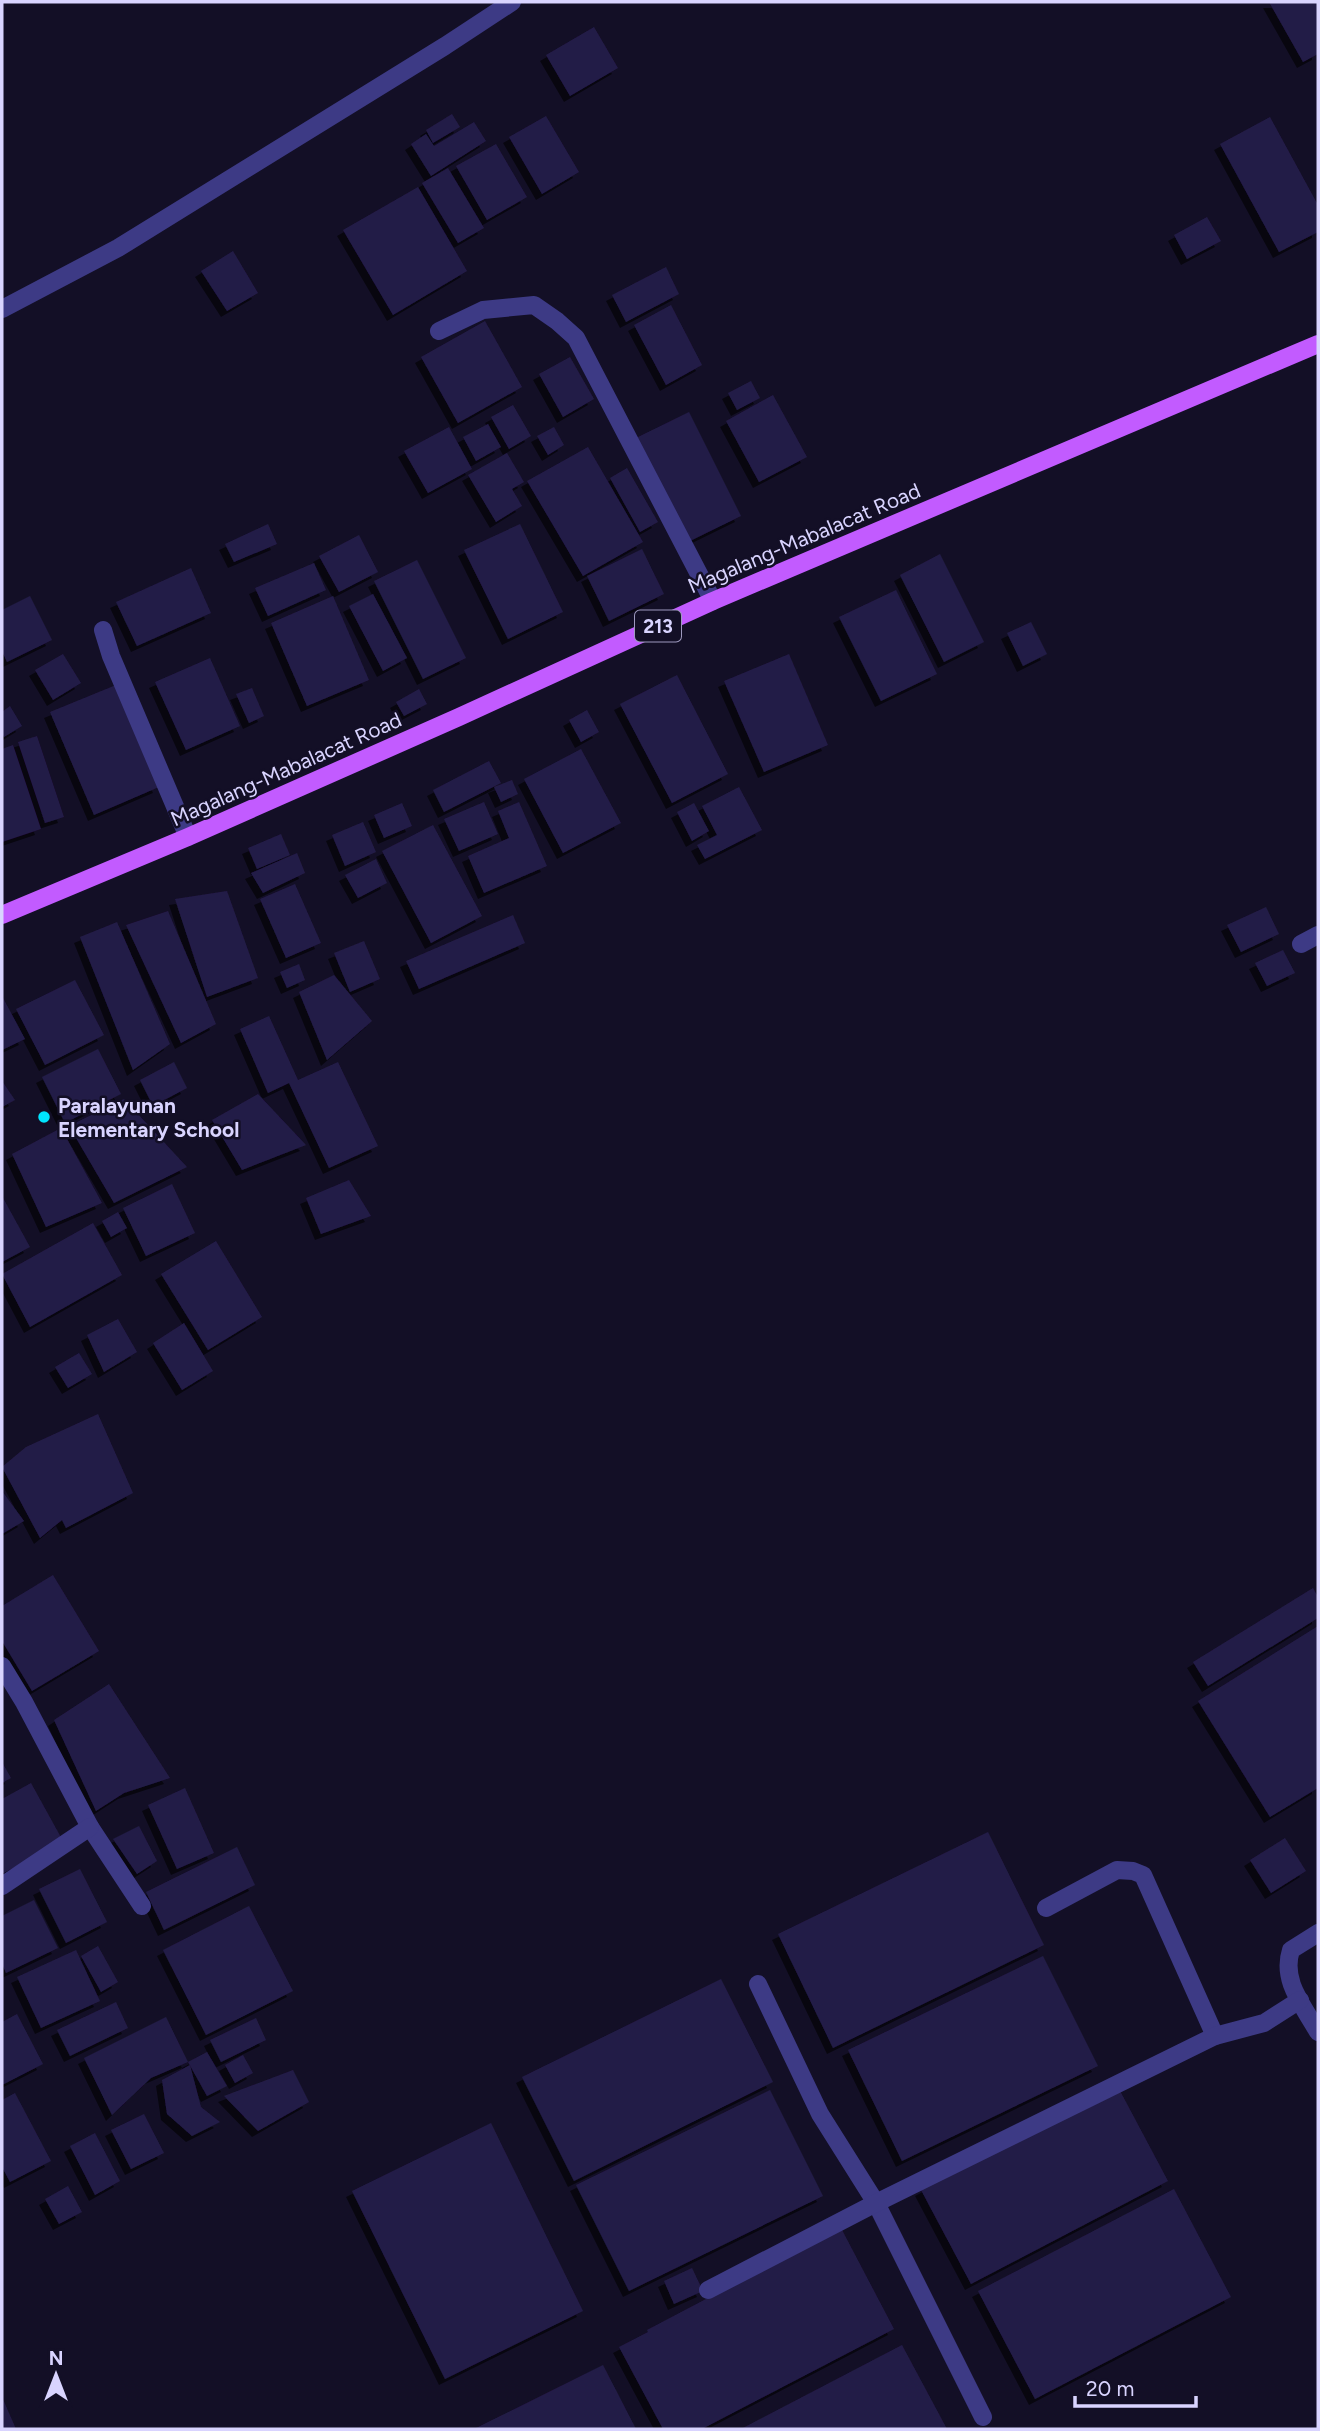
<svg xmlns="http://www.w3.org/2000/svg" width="1320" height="2431" font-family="Figtree,sans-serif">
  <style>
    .building { fill: #241b47; filter: url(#shadow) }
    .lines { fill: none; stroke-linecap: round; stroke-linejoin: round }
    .minor { stroke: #3d3a85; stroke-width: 18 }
    .major { stroke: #c25bff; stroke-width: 18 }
    .poi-dot { fill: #00e5ff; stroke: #130f26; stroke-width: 2.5 }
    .labels { text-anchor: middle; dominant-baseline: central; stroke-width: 5; stroke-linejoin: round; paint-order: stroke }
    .shield { fill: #130f26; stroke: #9e99be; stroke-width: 2 }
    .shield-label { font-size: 19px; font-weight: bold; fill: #d9d4ff }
    .street-label { font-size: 21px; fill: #d9d4ff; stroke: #130f26 }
    .poi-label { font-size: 21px; font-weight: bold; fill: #d9d4ff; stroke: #130f26; text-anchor: start }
  </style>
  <defs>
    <filter id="shadow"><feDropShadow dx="-6" dy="6" stdDeviation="0" flood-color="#0009"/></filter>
  </defs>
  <rect width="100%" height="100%" fill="#130f26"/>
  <g class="building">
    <polygon points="1269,2 1318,2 1318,54 1303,62"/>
    <polygon points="594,27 618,68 570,96 546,55"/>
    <polygon points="452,114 460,127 433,143 426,130"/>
    <polygon points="546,116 579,172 542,194 509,137"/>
    <polygon points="1270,117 1318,205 1318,232 1279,252 1220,144"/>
    <polygon points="474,122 486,141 431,176 411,144 426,134 434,146"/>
    <polygon points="496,144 527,197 487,220 456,166"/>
    <polygon points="448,168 484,228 458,243 422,183"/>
    <polygon points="418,187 467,271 393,315 343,230"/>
    <polygon points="1207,217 1221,241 1187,259 1174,235"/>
    <polygon points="233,251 258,293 227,311 201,271"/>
    <polygon points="666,267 679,294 626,322 612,295"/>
    <polygon points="671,305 702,365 666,385 634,325"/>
    <polygon points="485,321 522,387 458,423 421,357"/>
    <polygon points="570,357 594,399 563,417 539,374"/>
    <polygon points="751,381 760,398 737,410 728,393"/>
    <polygon points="773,395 807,457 759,482 726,421"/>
    <polygon points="513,405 531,436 509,449 491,417"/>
    <polygon points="689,412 741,516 688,542 636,438"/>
    <polygon points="488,424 501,447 476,461 463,437"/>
    <polygon points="449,427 472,469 428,493 404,451"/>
    <polygon points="554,427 564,445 548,455 537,436"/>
    <polygon points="588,447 643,542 583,576 527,481"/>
    <polygon points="507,453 524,482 512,489 522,506 496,522 468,475"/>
    <polygon points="627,468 658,522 640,532 610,478"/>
    <polygon points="268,524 277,544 234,562 225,544"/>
    <polygon points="520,524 563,612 508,639 464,550"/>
    <polygon points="359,535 378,572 339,592 319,556"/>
    <polygon points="642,549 664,594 609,621 587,576"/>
    <polygon points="940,554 984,642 944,662 900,575"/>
    <polygon points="417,560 466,658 423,679 374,581"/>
    <polygon points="314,563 326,590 268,616 255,588"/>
    <polygon points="191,568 211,613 137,646 116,602"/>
    <polygon points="896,590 937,674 881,701 839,617"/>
    <polygon points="373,594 407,658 383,671 349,606"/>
    <polygon points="30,596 52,640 7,662 2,651 2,610"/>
    <polygon points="333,596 369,680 307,706 271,623"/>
    <polygon points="1031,622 1047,654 1023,666 1007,633"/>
    <polygon points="63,654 81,683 53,700 35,670"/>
    <polygon points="789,654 828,745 764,772 724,681"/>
    <polygon points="210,658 240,726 186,750 155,682"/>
    <polygon points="677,675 728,774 672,803 620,704"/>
    <polygon points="116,685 159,787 94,815 50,712"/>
    <polygon points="252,688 264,716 249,723 236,694"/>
    <polygon points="419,689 427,704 404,716 396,702"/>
    <polygon points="10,706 22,726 4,737 2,733 2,712"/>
    <polygon points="587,710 599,732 581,742 569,720"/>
    <polygon points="37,736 64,817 45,823 18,742"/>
    <polygon points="13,745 41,829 2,842 2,749"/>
    <polygon points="581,749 621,823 563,853 524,779"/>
    <polygon points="489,761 501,783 444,812 433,790"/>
    <polygon points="512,780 518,794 501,802 494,787"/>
    <polygon points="739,787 762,830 705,859 697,845 717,835 702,806"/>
    <polygon points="484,802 498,834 459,851 444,819"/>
    <polygon points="519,802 547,866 484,893 468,856 509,838 498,811"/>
    <polygon points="402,803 412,826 384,838 374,815"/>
    <polygon points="694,803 709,831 692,841 677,812"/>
    <polygon points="363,822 376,852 345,866 332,835"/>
    <polygon points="433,825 482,916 431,943 382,851"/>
    <polygon points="281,834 290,855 257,869 248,848"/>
    <polygon points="297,853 305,873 263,893 251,873"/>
    <polygon points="376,859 387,883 358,898 345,875"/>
    <polygon points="295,884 321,943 286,958 260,899"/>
    <polygon points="227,891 258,978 207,997 175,899"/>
    <polygon points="1266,907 1279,934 1241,952 1227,925"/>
    <polygon points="168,911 216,1024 181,1043 126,925"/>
    <polygon points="513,915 525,943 419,989 406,961"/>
    <polygon points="117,922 170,1044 133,1070 80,937"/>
    <polygon points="364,941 380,979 350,992 334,953"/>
    <polygon points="1283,950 1295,973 1267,986 1255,963"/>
    <polygon points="299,964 305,980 287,988 280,972"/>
    <polygon points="334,975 372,1021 327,1060 299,992"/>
    <polygon points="75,980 104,1035 45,1065 16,1009"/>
    <polygon points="2,996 25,1039 2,1050"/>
    <polygon points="269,1016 298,1080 338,1062 378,1146 329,1168 289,1083 268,1093 240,1029"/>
    <polygon points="98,1049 121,1094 65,1123 42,1077"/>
    <polygon points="174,1062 187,1088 153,1106 140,1080"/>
    <polygon points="2,1081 15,1100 2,1107"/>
    <polygon points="258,1094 306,1145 242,1170 212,1120"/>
    <polygon points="124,1099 187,1167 114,1203 69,1126"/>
    <polygon points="61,1128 102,1203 46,1227 12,1154"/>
    <polygon points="349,1180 371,1216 321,1234 306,1198"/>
    <polygon points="172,1184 195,1233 146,1256 123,1208"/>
    <polygon points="2,1196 30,1247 2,1262"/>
    <polygon points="118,1212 127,1228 111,1237 102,1221"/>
    <polygon points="93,1223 122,1275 30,1327 2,1274"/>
    <polygon points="216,1241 262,1317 208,1350 161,1274"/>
    <polygon points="118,1319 137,1352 104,1372 87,1335"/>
    <polygon points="184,1323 213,1371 182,1390 153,1343"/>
    <polygon points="79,1353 92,1374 68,1388 55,1367"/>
    <polygon points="98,1414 133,1493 66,1528 62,1520 40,1538 2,1467 26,1447"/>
    <polygon points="2,1491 24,1521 2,1534"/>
    <polygon points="53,1575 99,1651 32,1691 2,1641 2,1606"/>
    <polygon points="1313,1588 1318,1597 1318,1618 1208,1686 1193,1662"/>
    <polygon points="1318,1626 1318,1788 1270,1817 1198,1701"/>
    <polygon points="109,1684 170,1778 124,1793 96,1811 54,1720"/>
    <polygon points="2,1762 11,1778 2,1783"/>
    <polygon points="31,1783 63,1841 2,1874 2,1799"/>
    <polygon points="185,1788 214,1853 177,1869 148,1805"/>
    <polygon points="139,1826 157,1861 137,1874 113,1839"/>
    <polygon points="988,1832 1044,1945 833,2048 778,1934"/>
    <polygon points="1285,1838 1306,1871 1271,1893 1250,1860"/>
    <polygon points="237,1847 255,1885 164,1930 146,1892"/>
    <polygon points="80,1869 107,1922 66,1943 39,1889"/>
    <polygon points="34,1900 58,1948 6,1973 2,1964 2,1916"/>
    <polygon points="249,1906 293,1991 206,2035 163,1950"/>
    <polygon points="98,1946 118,1982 101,1992 81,1956"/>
    <polygon points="76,1950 100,2001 41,2028 17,1977"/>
    <polygon points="1043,1956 1098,2066 902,2161 848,2050"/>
    <polygon points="721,1979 773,2082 574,2181 522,2077"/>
    <polygon points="116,2002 128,2028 70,2056 57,2030"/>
    <polygon points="17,2014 43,2064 2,2085 2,2022"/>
    <polygon points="166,2017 188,2062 151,2078 112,2115 84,2058"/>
    <polygon points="256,2018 266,2040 221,2062 210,2040"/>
    <polygon points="207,2052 227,2086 207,2096 188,2062"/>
    <polygon points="243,2055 253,2073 235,2083 225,2065"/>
    <polygon points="190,2065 201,2107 220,2122 192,2136 167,2114 162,2080"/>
    <polygon points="293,2070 309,2102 258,2131 224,2096"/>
    <polygon points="1118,2087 1168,2181 971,2284 921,2190"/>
    <polygon points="770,2090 823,2196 629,2291 576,2185"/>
    <polygon points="15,2093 51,2161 10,2182 2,2167 2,2100"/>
    <polygon points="144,2114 164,2153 131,2169 111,2130"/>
    <polygon points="491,2123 583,2311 445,2379 352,2191"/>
    <polygon points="95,2133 120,2181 95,2195 70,2146"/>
    <polygon points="68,2186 82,2212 59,2224 45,2199"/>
    <polygon points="1174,2189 1231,2297 1035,2399 978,2291"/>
    <polygon points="841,2228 894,2329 702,2429 663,2429 619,2347 648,2332 647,2330"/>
    <polygon points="692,2268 703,2291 674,2304 664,2281"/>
    <polygon points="902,2345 947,2429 741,2429"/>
    <polygon points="603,2365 636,2429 474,2429"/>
    <polygon points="2,2397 16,2429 2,2429"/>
  </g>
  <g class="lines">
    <g class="minor">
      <polyline points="2,309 118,248 445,46 512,2"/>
      <polyline points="439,331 483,310 534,305 557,321 576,338 713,601"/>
      <polyline points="103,630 111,656 188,837"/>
      <polyline points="1301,944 1318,935"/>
      <polyline points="2,1666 24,1702 90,1827 142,1906"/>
      <polyline points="2,1886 90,1827"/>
      <polyline points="1046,1908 1117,1870 1133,1871 1143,1875 1215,2036"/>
      <path d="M1318,1933L1291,1950C1281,1981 1303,2005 1318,2032"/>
      <polyline points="758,1984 820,2114 876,2203 983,2417"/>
      <polyline points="708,2290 876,2203 1215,2036 1264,2023 1300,2000"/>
    </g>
    <polyline class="major" points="2,915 188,837 459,717 713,601 1318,344"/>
  </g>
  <circle class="poi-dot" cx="44" cy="1117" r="7"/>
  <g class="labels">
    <rect class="shield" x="635" y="610.5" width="46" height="31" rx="5"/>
    <g class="shield-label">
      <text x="658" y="626">213</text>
    </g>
    <g class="street-label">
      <text transform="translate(804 538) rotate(-23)">Magalang-Mabalacat Road</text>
      <text transform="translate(286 769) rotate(-24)">Magalang-Mabalacat Road</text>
    </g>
    <g class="poi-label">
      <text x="58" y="1105">Paralayunan<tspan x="58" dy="24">Elementary School</tspan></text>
    </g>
  </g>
  <rect width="1320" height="2431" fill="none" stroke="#d9d4ff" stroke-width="7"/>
  <g transform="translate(56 2375)" stroke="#130f26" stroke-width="5" paint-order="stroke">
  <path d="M0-5L12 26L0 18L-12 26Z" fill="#d9d4ff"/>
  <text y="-10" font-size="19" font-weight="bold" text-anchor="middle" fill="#d9d4ff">N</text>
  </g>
  <path d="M1075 2396v10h121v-10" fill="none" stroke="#d9d4ff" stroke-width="3.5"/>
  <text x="1086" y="2396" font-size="21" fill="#d9d4ff" stroke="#130f26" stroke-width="5" paint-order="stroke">20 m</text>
</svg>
